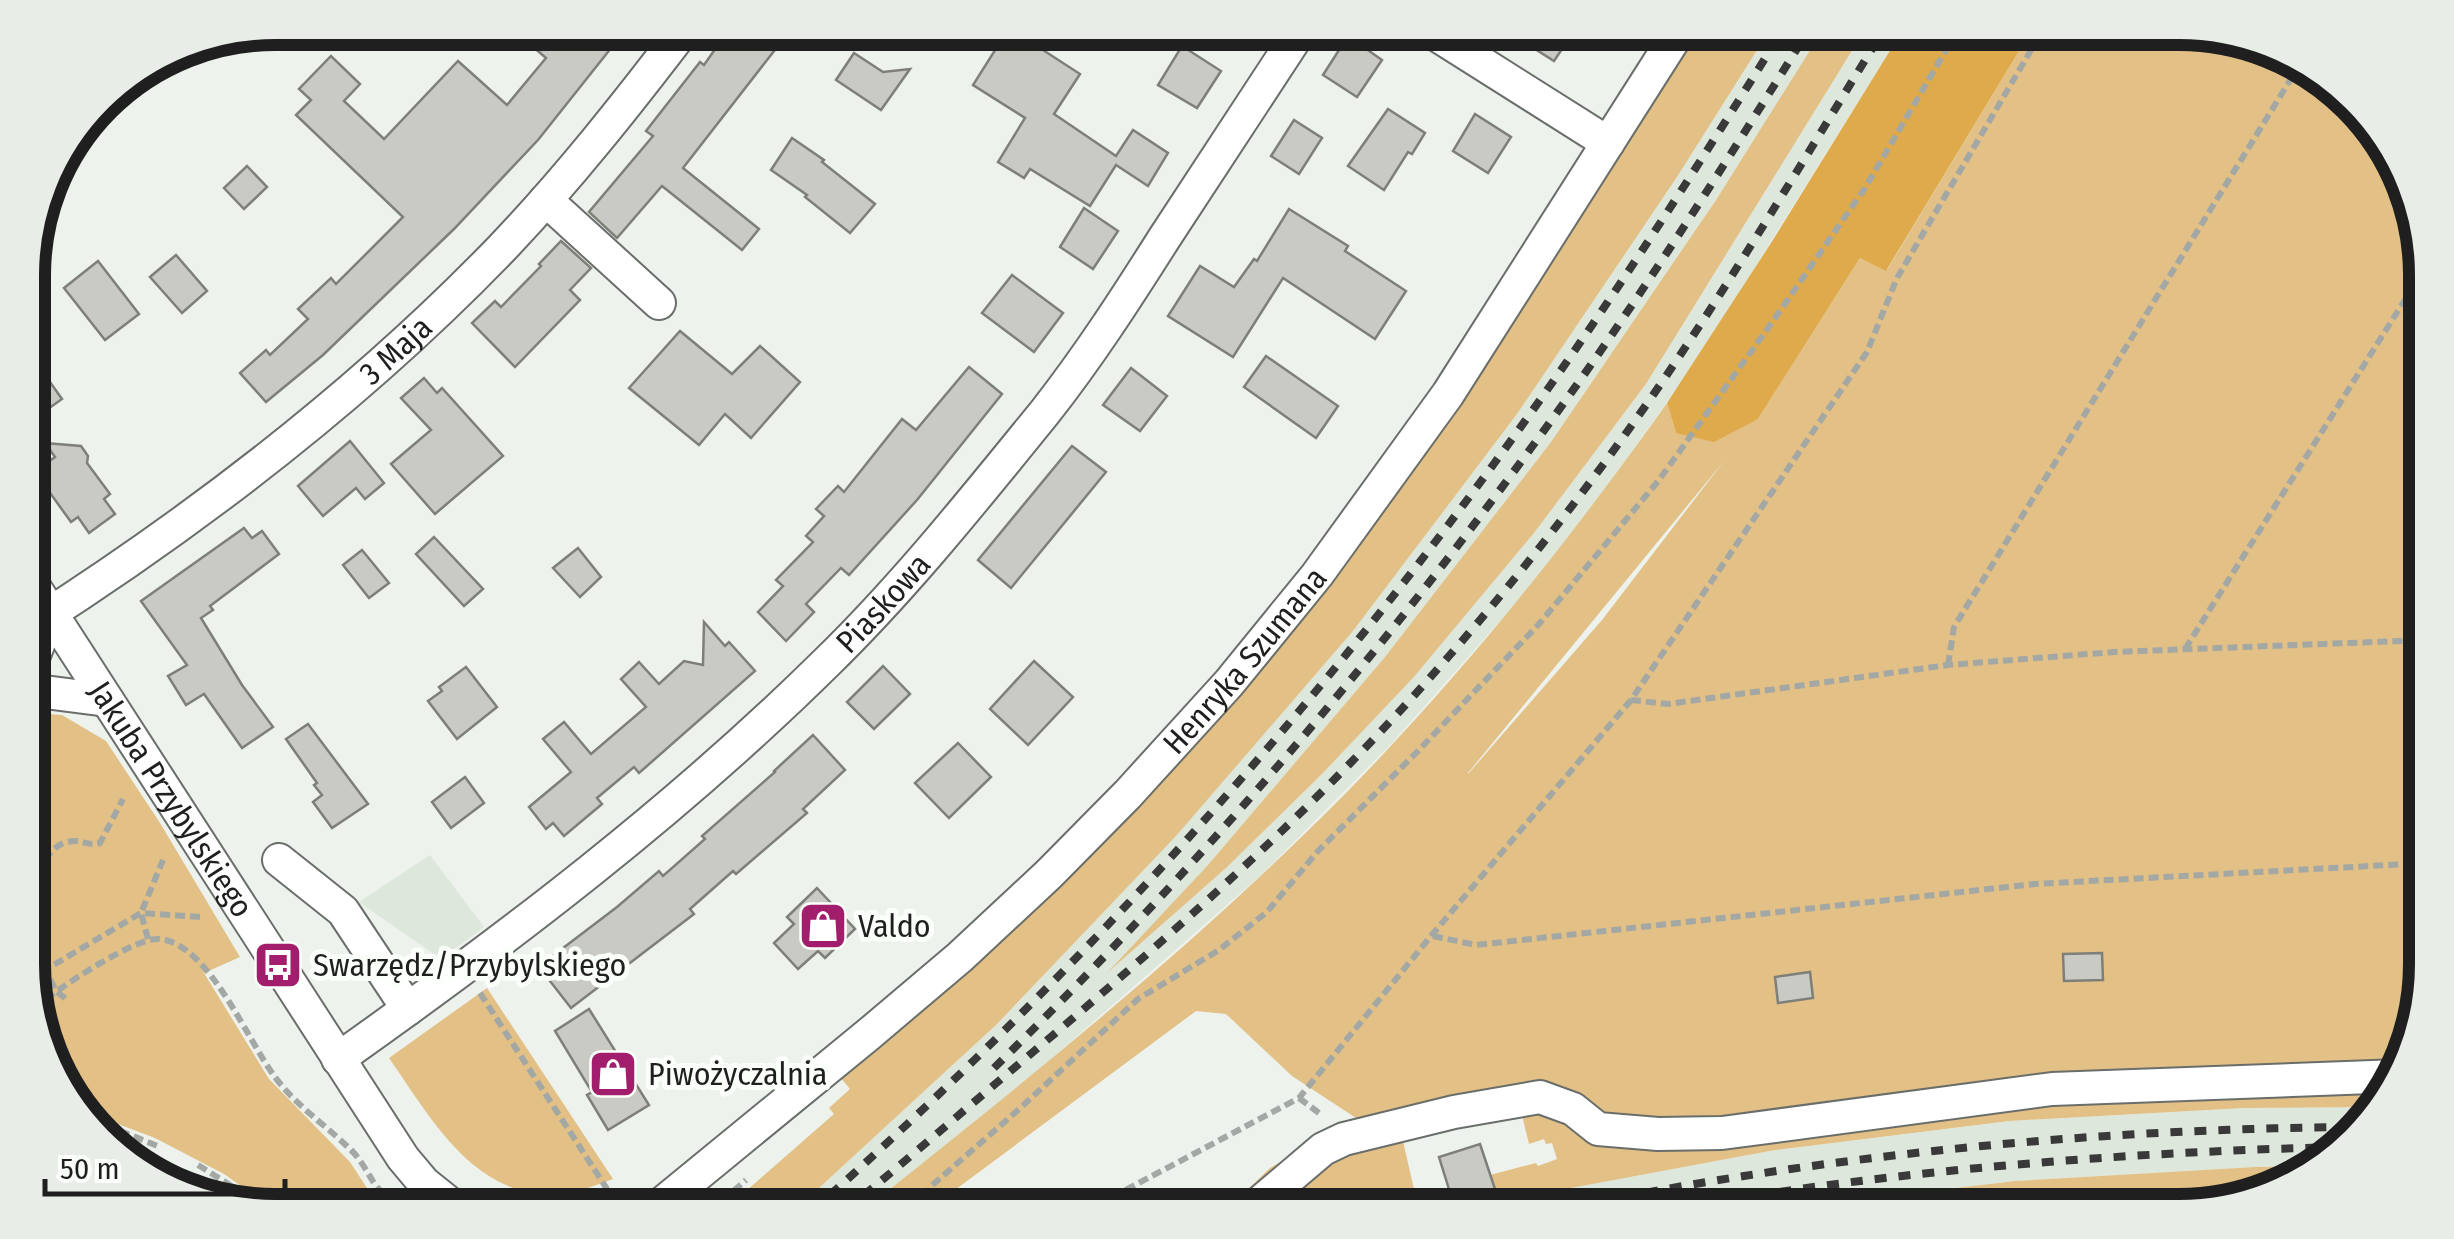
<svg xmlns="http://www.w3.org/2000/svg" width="2454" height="1239" font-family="'Fira Sans Condensed',sans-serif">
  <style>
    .built { fill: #dee7dc }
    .green { fill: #e3c085; fill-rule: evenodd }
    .forest { fill: #deaa4b }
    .building { fill: #c9cac4; stroke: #7f7f7a; stroke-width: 2.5 }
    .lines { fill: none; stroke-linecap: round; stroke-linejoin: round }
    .minor-casing { stroke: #6a6e6a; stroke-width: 36 }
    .path { stroke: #a4a8a4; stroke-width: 6; stroke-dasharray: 10 5; stroke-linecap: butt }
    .minor { stroke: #fff; stroke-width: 32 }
    .rail { stroke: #383938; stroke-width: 8; stroke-dasharray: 12 12; stroke-linecap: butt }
    .labels { text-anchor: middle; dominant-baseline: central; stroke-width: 10; stroke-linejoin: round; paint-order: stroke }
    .street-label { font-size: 32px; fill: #1e1f1e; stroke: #fbfffa }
    .poi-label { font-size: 32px; fill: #1e1f1e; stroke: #fbfffa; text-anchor: start }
    .rim { fill: none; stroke: #1e1f1e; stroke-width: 12 }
  </style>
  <rect width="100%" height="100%" fill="#edf2ed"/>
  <g class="built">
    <polygon points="1771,28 1824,28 1716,200 1551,442 1385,657 1208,865 1118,963 1226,868 1321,775 1413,678 1534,533 1646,384 1866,28 1904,28 1699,357 1600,496 1523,595 1393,742 1261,875 1012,1093 862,1211 794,1211 996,1025 1176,835 1353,631 1517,414 1677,177"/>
    <polygon points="430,855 484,927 441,959 359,902"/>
    <polygon points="2371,1107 2320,1166 2255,1167 2015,1181 1761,1211 1476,1211 1486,1208 1485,1202 1492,1200 1501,1201 1775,1150 2009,1121 2244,1108"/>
  </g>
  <g class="green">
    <polygon points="1698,28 1771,28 1677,177 1517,414 1353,631 1176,836 996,1025 794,1211 723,1211 834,1114 829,1108 850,1089 840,1077 1104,839 1620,154"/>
    <polygon points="1824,28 1866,28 1646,384 1534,533 1413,678 1321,775 1226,868 1107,973 1208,865 1385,657 1551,442 1716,200"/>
    <path d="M2033,28H2179L2288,53L2384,137L2424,243L2426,965L2401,1073L2371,1107L2244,1108L2009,1121L1775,1150L1501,1201L1492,1200L1489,1191L1495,1189L1490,1175L1536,1163L1538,1166L1557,1159L1552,1143L1546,1144L1544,1139L1529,1144L1521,1111L1402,1137L1419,1211L1466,1199L1470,1211H1225L1270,1168L1356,1118L1292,1076L1226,1014L1196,1011L936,1204L942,1211H862C1028,1080 1194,946 1344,795C1463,674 1569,541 1667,403L1676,433L1758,419L1860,258L1887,270ZM1724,461L1602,620L1468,774V773Z"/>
    <polygon points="35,713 62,715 106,741 160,823 240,957 204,973 269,1079 350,1162 382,1211 276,1211 224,1174 155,1138 76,1108 30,997 29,716"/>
    <path d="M487,988L613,1179C597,1185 579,1192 561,1194C475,1201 431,1118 389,1058Z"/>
    <polygon points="2320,1166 2316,1170 2195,1211 1761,1211 2015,1181 2255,1167"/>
  </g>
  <polygon class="forest" points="1904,28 2033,28 1886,271 1860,258 1758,419 1714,442 1676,433 1667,403 1771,243"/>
  <g class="building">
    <polygon points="511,28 627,28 538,140 454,229 323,355 266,402 240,373 266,350 270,355 308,319 298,309 331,278 336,284 403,217 296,115 311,100 299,89 331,56 360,84 344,101 384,139 458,61 507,105 546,58"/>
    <polygon points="730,28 787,28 772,49 774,51 683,168 759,229 742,250 662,186 617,238 589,212 653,136 646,131 700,62 704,65"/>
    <polygon points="1009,28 1080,74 1054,114 1116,156 1133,130 1168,153 1148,186 1116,165 1090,206 1030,169 1024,178 998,162 1025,118 973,85"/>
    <polygon points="1502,28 1576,28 1554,61"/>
    <polygon points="1348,36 1382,60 1357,97 1323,75"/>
    <polygon points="1182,46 1221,71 1197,108 1158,85"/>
    <polygon points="854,53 883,72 910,69 881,110 836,80"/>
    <polygon points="1388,109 1425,133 1412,154 1408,152 1384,190 1348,166"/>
    <polygon points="1475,114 1511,137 1488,173 1453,151"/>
    <polygon points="1294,120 1322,138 1299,174 1271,156"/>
    <polygon points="792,138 824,160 822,162 875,204 850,233 805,197 807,195 771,170"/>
    <polygon points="247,166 267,187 244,209 224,188"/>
    <polygon points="1084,208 1118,231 1093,269 1060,247"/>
    <polygon points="1289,209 1348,246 1345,251 1406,291 1375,339 1283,278 1233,357 1168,316 1200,266 1234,287 1254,259 1257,261"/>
    <polygon points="561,241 591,268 570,290 580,300 515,367 472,323 495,301 501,307 541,266 539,264"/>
    <polygon points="176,255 207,291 182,313 150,277"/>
    <polygon points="98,261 139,314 105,340 64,288"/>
    <polygon points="1012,275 1063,313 1034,352 982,313"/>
    <polygon points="680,331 732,374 760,346 800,382 751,438 725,414 699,445 629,388"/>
    <polygon points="28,351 62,399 28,423"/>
    <polygon points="1266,356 1338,406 1316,438 1244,387"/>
    <polygon points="969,367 1002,394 917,500 849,575 841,568 806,604 814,612 786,641 758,612 783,586 776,580 813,542 806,536 824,516 816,509 838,486 844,492 902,419 916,430"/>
    <polygon points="1131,368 1167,396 1140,431 1103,405"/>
    <polygon points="424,378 437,393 442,388 503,456 435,514 391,464 431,430 401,398"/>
    <polygon points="350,441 384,483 365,499 356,488 323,516 298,486"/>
    <polygon points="45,443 81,446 88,456 87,463 110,494 104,499 115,514 89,533 78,517 71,522 35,472 55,457"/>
    <polygon points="1072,446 1106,472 1011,588 978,560"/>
    <polygon points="244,528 252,538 262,531 279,554 210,606 213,610 201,618 242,685 273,727 242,748 204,694 186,705 168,676 187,665 141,601"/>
    <polygon points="434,537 483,589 464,606 416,554"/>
    <polygon points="578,548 601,577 580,597 553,568"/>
    <polygon points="362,550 389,583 369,598 343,565"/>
    <polygon points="704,622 725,646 729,642 755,671 639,773 634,767 597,798 602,804 564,836 553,823 546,829 529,807 571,772 543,739 564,722 591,754 646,707 621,679 639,662 659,684 684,661 703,665"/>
    <polygon points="1034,661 1073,697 1028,745 990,709"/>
    <polygon points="883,666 910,694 874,729 847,702"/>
    <polygon points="466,667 497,707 457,739 428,701 442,691 439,687"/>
    <polygon points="308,724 368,804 332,828 313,802 322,795 314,785 317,783 286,739"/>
    <polygon points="813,735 845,770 803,809 807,813 736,874 733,871 690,909 694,914 571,1008 550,981 562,972 550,958 617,907 659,871 663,876 705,839 702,836 775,772 774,771"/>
    <polygon points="958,743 991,777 949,818 915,783"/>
    <polygon points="465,777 484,803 451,828 432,802"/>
    <polygon points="817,888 855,929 825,958 818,951 798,969 774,943 794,924 787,917"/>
    <polygon points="2102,953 2103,980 2064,981 2063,954"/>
    <polygon points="1810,972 1813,998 1778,1003 1775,977"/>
    <polygon points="589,1009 649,1105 608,1130 587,1095 592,1092 555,1031"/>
    <polygon points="1480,1144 1495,1189 1489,1191 1492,1200 1469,1208 1466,1199 1453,1202 1439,1157"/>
  </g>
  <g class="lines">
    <g class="minor-casing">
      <g id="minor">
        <polyline points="1426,28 1608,143"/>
        <polyline points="546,200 659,303"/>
        <path id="s1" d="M29,579L403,1158L424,1183L459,1211"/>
        <path id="s2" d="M29,627C198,519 361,394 501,249C567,180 627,104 685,28"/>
        <polyline points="29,668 50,614"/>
        <polyline points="29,690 107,700"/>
        <polyline points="279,860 343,911 408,1009"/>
        <path id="s3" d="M338,1059C509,938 677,810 826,663C905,586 975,498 1045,412C1089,356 1127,297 1165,237C1211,167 1256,97 1302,28"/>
        <polyline points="157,1179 175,1188"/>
        <path id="s4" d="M653,1211L869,1034L960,957L1049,874L1128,794L1229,683L1317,575L1448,394L1681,28"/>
        <polyline points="1250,1211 1323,1149 1344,1139 1454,1112 1540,1097 1573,1109 1598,1129 1658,1134 1722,1133 2052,1089 2399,1076"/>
      </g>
    </g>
    <g class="path">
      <polyline points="2185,649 2425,268"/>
      <polyline points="1948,665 1954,627 2300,64"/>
      <polyline points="1631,700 1668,704 1948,665 2114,652 2426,640"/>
      <path d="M29,902C36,880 45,840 76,841C86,842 89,846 100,843L123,799"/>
      <polyline points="1433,936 1476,945 2035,884 2426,863"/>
      <polyline points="30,939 56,991 66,999"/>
      <polyline points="148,939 141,913 163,860"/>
      <polyline points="30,982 45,970 141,913 200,917"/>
      <polyline points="480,993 607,1189 625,1197 629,1194"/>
      <path d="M34,1008C55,991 135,936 160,939C209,944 247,1040 275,1077C296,1106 327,1126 352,1151C361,1160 367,1172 374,1183C382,1193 390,1203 400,1211"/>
      <polyline points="1299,1098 1323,1116"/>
      <polyline points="78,1114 160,1147"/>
      <polyline points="198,1165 270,1210"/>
      <polyline points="711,1211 746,1180"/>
      <polyline points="918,1211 929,1188 1017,1111 1138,999 1219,950 1267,912 1318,851 1416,753 1539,624 1659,480 1773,321 1865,188 1959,28"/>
      <polyline points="1086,1211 1299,1098 1431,936 1631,700 1867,352 1897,278 2044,28"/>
    </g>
    <use href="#minor" class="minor"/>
    <g class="rail">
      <path d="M994,1068C1191,875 1371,667 1534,444C1633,310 1722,169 1810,28"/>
      <path d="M812,1211C1064,987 1293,737 1493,465C1597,324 1692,176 1784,28"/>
      <path d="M845,1211C915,1153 983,1094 1052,1036C1192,917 1329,795 1449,656C1521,574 1588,488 1651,398C1734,278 1808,152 1885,28"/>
      <path d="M1552,1211C1816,1156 2085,1129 2354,1127"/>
      <path d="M1661,1211C1885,1171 2109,1153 2336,1147"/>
    </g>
  </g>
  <defs>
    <g id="shop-square" transform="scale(2.5)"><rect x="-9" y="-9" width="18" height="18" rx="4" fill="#a21e6c" stroke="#fbfffa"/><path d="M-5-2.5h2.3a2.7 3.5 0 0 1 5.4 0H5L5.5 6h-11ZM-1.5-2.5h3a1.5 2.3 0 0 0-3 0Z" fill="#fff"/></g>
    <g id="bus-square" transform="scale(2.5)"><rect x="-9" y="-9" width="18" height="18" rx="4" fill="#a21e6c" stroke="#fbfffa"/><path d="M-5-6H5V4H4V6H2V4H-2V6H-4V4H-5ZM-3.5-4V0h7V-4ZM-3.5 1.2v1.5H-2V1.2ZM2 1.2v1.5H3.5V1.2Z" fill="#fff"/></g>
  </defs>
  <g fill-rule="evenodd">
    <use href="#shop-square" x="823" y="926"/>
    <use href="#bus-square" x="278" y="965"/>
    <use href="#shop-square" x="613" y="1074"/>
  </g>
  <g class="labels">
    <g class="street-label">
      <text stroke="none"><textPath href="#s2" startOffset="460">3 Maja</textPath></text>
      <text stroke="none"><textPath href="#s3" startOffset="712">Piaskowa</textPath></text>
      <text stroke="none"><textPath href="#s4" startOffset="810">Henryka Szumana</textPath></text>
      <text stroke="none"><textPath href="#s1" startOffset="262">Jakuba Przybylskiego</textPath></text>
    </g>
    <g class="poi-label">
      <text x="858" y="926">Valdo</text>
      <text x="313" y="965">Swarzędz/Przybylskiego</text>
      <text x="648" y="1074">Piwożyczalnia</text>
    </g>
  </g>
  <path d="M0 0H2454V1239H0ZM275 45H2179A230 230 0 0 1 2409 275V964A230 230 0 0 1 2179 1194H275A230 230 0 0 1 45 964V275A230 230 0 0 1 275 45Z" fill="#e9ede8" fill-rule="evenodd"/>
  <path class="rim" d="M275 45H2179A230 230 0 0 1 2409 275V964A230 230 0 0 1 2179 1194H275A230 230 0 0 1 45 964V275A230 230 0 0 1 275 45Z"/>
  <path d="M45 1179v15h240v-15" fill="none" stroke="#1e1f1e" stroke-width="5"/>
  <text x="60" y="1179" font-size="30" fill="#1e1f1e" stroke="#fbfffa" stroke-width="8" paint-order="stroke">50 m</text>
</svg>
